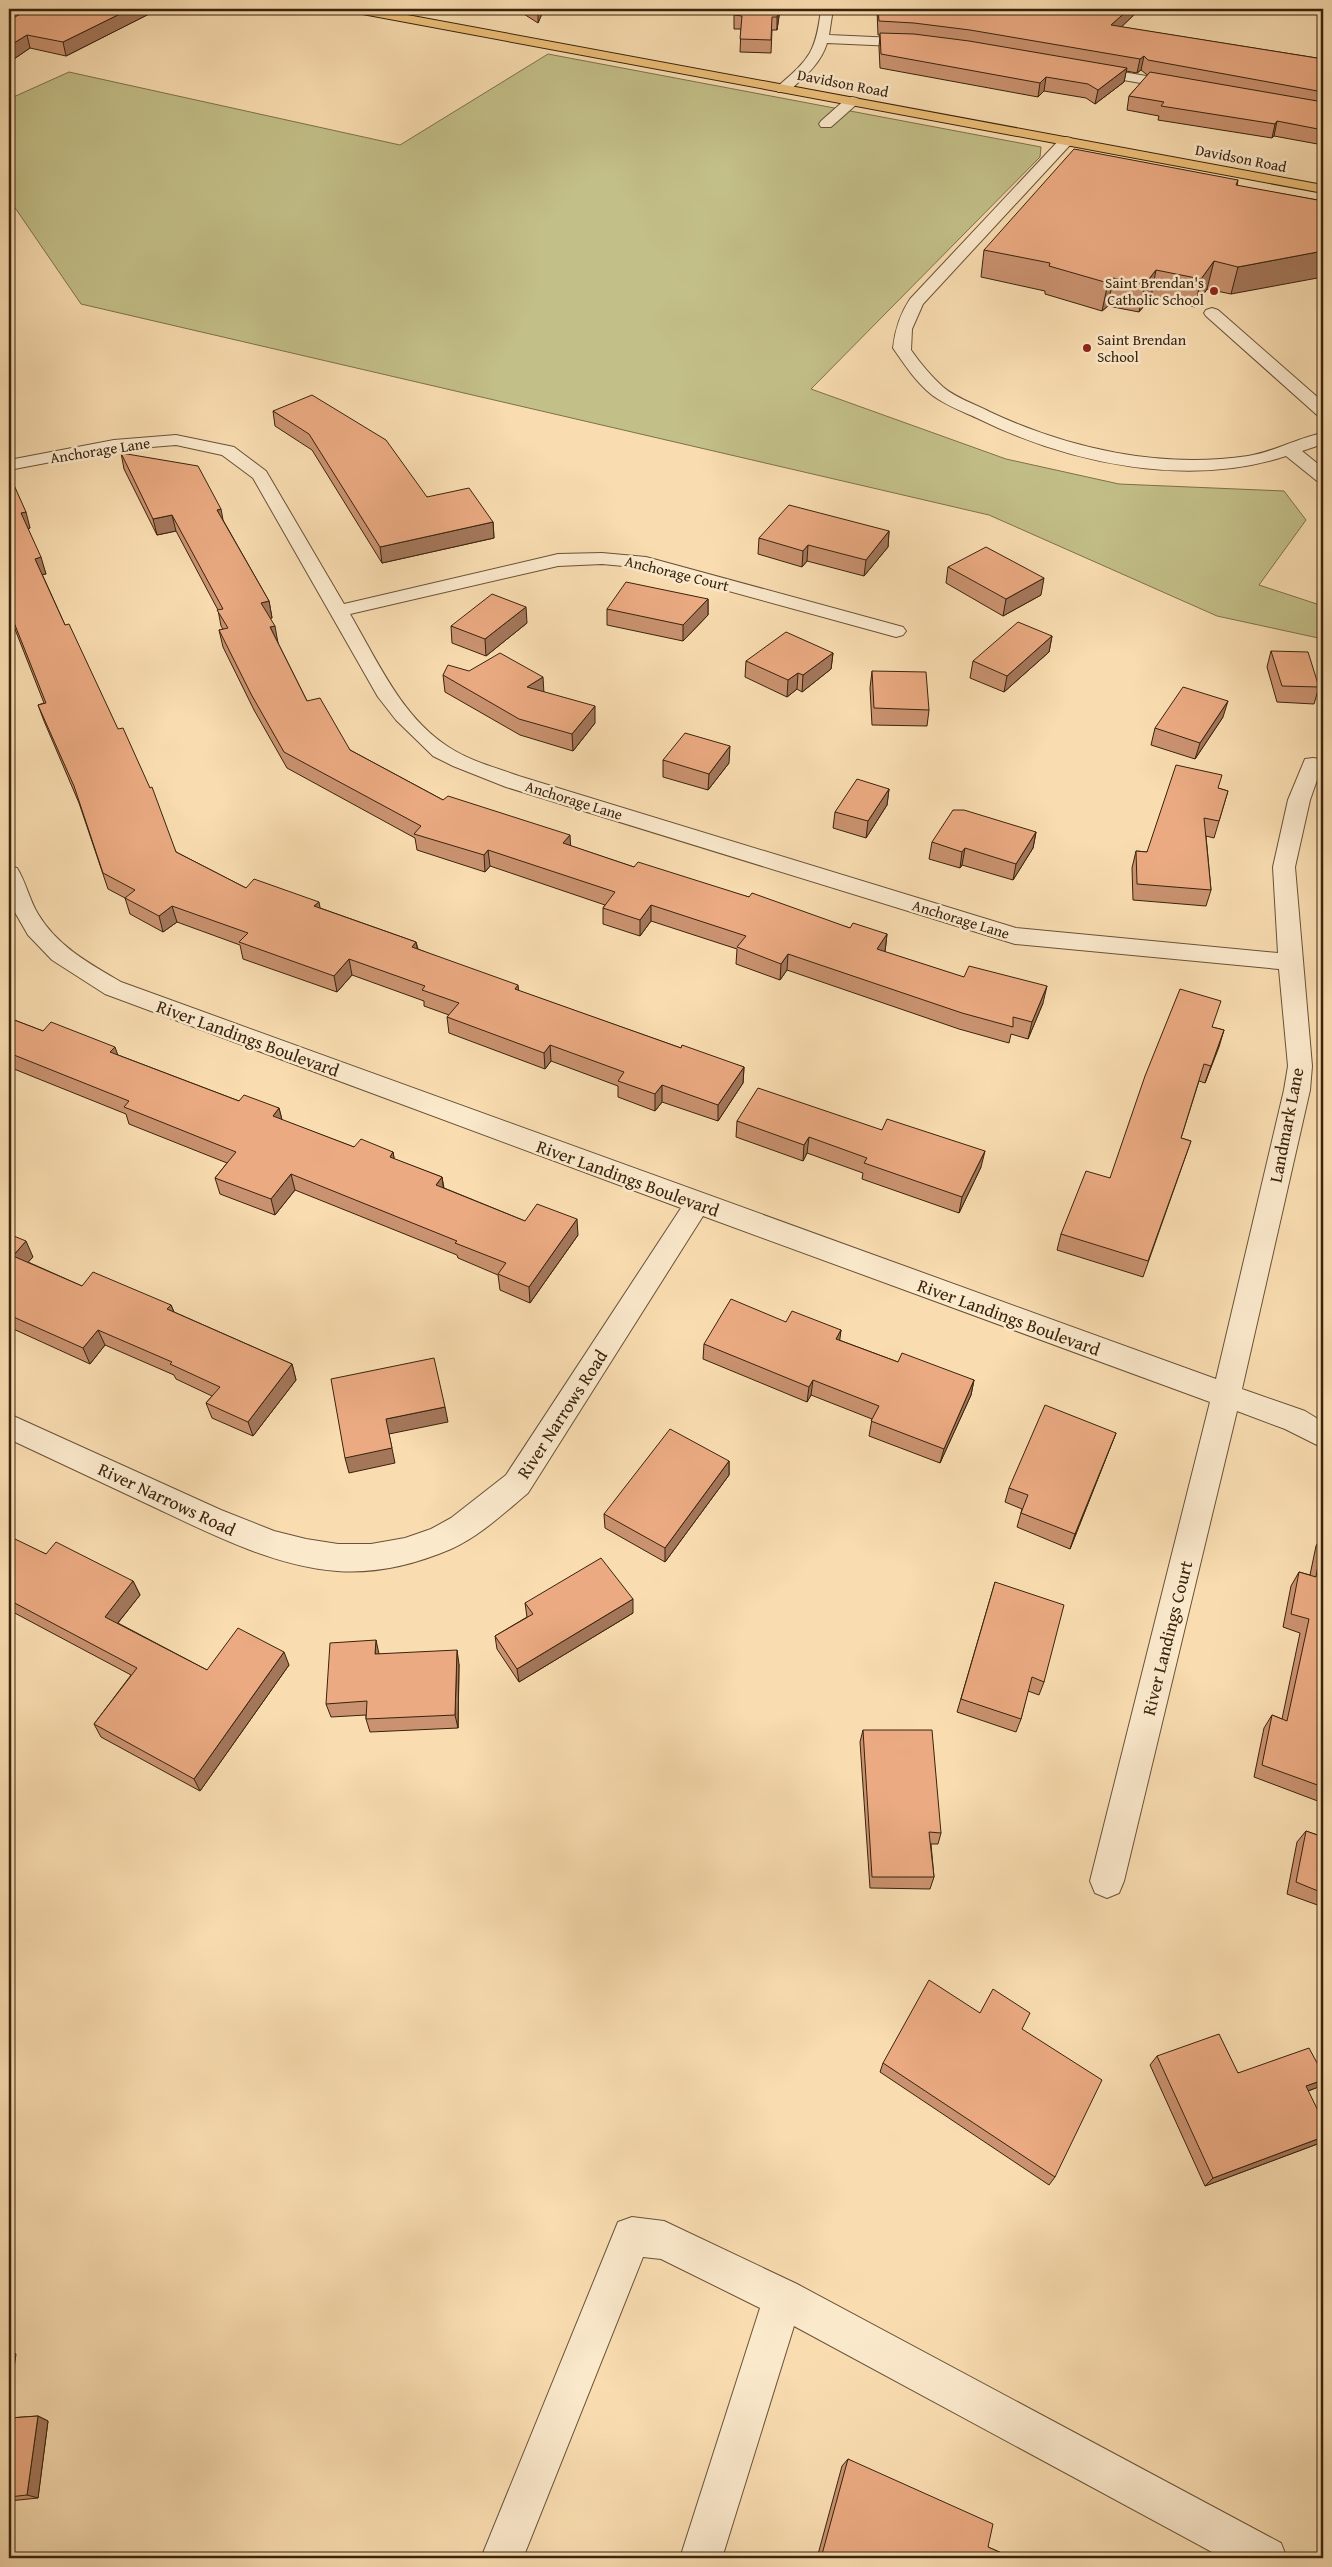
<svg xmlns="http://www.w3.org/2000/svg" width="1332" height="2567" font-family="'Gentium Book Plus',serif">
  <style>
    .green { fill: #c3bf88; stroke: #7e714a }
    .lines { fill: none; stroke-linecap: round; stroke-linejoin: round }
    .minor-casing { stroke: #695236; stroke-width: 2 }
    .major-casing { stroke: #39230d; stroke-width: 2 }
    .minor { fill: #fbe9cc; fill-rule: evenodd }
    .major { fill: #ecbe78; fill-rule: evenodd }
    .wall { fill: #ca9270; stroke: #39230d }
    .shaded-wall { fill: #a4775b; stroke: #39230d }
    .building { fill: #ebaa82; stroke: #39230d }
    .poi-dot { fill: #8f2418; stroke: #fbe9cc; stroke-width: 2 }
    .labels { text-anchor: middle; dominant-baseline: central; stroke-width: 5; stroke-linejoin: round; paint-order: stroke }
    .far-street-label { font-size: 15px; fill: #39230d; stroke: #fbe9cc }
    .far-poi-label { font-size: 15px; fill: #39230d; stroke: #fbe9cc; text-anchor: end }
    .street-label { font-size: 18px; fill: #39230d; stroke: #fbe9cc }
  </style>
  <rect width="100%" height="100%" fill="#f9ddb1"/>
  <filter id="stains"><feTurbulence type="fractalNoise" baseFrequency=".004" numOctaves="4"/><feColorMatrix values="0 0 0 0 .2 0 0 0 0 .09 0 0 0 0 .02 0 0 0 .5 -.17"/></filter>
  <radialGradient id="worn" r=".72"><stop offset=".6" stop-color="#630" stop-opacity="0"/><stop offset="1" stop-color="#630" stop-opacity=".3"/></radialGradient>
  <polygon class="green" points="548,54 1041,147 1040,157 811,389 1006,459 1119,484 1284,491 1306,520 1259,585 1323,606 1323,639 1217,616 989,515 81,304 9,199 9,99 69,72 400,145"/>
  <g class="lines">
    <g class="minor-casing">
      <g id="minor">
        <path d="M821,9H833L829,35L917,39L923,43L917,47L827,43C821,64 803,78 788,92H778L776,89L778,86C810,59 816,51 821,9Z"/>
        <polygon points="1088,66 1181,82 1188,86 1181,90 1083,73 1082,70"/>
        <polygon points="852,97 857,98 859,101 857,104 831,127 821,127 819,124 821,121 847,98"/>
        <path d="M1066,137L1071,138L1073,141L1071,144L923,304L912,329L911,350C920,363 931,376 943,387C956,398 975,404 990,412C1069,449 1160,469 1248,456C1274,452 1297,438 1323,433V444L1302,451L1323,468V482L1317,481L1286,456C1188,488 1071,464 979,419C964,412 945,405 932,395C916,382 904,364 893,348C895,330 900,314 910,299L1061,138Z"/>
        <polygon points="1212,308 1218,310 1323,402 1323,416 1317,415 1206,316 1204,313 1206,310"/>
        <path d="M176,435L234,447L266,471L344,604L558,554L602,553L646,557L903,627L906,631L903,635L896,637L645,568L602,564L558,566L350,614C377,660 401,716 447,746C469,761 497,768 522,777L1016,928L1278,953L1273,867L1288,800L1305,759L1313,758L1321,759L1323,763L1310,800L1295,867L1312,1066L1310,1090L1242,1389L1305,1411L1323,1422V1448L1285,1429L1237,1411L1124,1881L1119,1893L1107,1898L1095,1893L1090,1881L1210,1402L703,1216L528,1493C504,1513 480,1536 451,1549C416,1564 376,1574 337,1571C274,1566 213,1535 156,1508C107,1485 58,1462 9,1439V1414L221,1510L274,1531L306,1539L338,1544H371L405,1538L431,1529L451,1518L506,1475L681,1208L105,994L52,960L28,935L9,902V866L17,868C26,882 29,899 38,914C57,946 90,964 121,982L1216,1379L1284,1090L1288,1066L1279,969L1015,944L506,787L453,766L433,756L396,720L378,697L253,478L222,455L176,445L114,450L9,470V460L114,440Z"/>
        <polygon points="632,2217 664,2221 797,2284 1281,2543 1287,2558 1223,2558 794,2326 722,2558 680,2558 760,2308 661,2259 643,2257 523,2558 481,2558 618,2222"/>
      </g>
    </g>
    <g class="major-casing">
      <polygon id="major" points="351,9 375,9 1323,185 1323,193 357,13"/>
    </g>
    <use href="#minor" class="minor"/>
    <use href="#major" class="major"/>
  </g>
  <g class="wall">
    <polygon points="9,9 154,9 155,11 66,56 30,48 11,61 9,60 9,15 14,17 10,14 9,15"/>
    <polygon points="516,9 544,9 538,23"/>
    <polygon points="647,9 683,9 673,14"/>
    <polygon points="736,9 780,9 777,30 772,30 771,53 740,52 741,29 734,29 734,15"/>
    <polygon points="877,9 1140,9 1121,27 1323,59 1323,145 1274,136 1272,138 1158,120 1159,116 1127,110 1129,96 1148,75 1146,74 1141,70 1137,73 1126,71 1124,82 1095,104 1086,98 1044,91 1038,97 880,68 879,47 880,35 878,35"/>
    <polygon points="1238,180 1237,186 1323,201 1231,294 1207,289 1195,307 1151,297 1139,312 1108,306 1102,311 1045,294 1045,291 981,277 984,250"/>
    <polygon points="273,411 427,497 493,522 494,538 382,563 312,450 275,426"/>
    <polygon points="121,453 223,520 269,601 272,618 270,618 278,643 307,701 350,750 443,800 571,846 634,867 749,897 850,928 887,934 885,952 1043,1003 1028,1039 1011,1034 1009,1043 959,1029 787,970 780,980 736,964 737,949 651,921 640,936 603,924 603,908 605,905 490,866 485,872 417,850 415,838 287,768 254,710 223,647 219,630 223,629 221,626 218,610 176,531 157,535 124,469"/>
    <polygon points="9,477 30,528 28,529 46,574 42,574 65,625 176,852 246,888 320,908 416,942 418,949 519,991 681,1048 744,1067 743,1083 718,1121 662,1102 655,1111 618,1097 618,1086 551,1061 545,1069 449,1033 447,1017 449,1015 424,1006 424,1001 352,975 337,992 243,959 240,945 177,922 163,932 130,914 125,898 108,889 79,803 44,721 38,705 44,703 9,614"/>
    <polygon points="889,531 888,547 864,576 807,561 802,567 758,554 759,538"/>
    <polygon points="948,567 1041,595 1003,616 946,583"/>
    <polygon points="708,599 708,615 683,641 607,625 607,609"/>
    <polygon points="527,623 486,656 452,643 451,626"/>
    <polygon points="1052,636 1049,652 1004,692 970,678 973,661"/>
    <polygon points="1271,651 1319,687 1314,704 1277,702 1267,667"/>
    <polygon points="833,653 831,669 802,692 797,689 787,697 745,677 746,661"/>
    <polygon points="872,671 929,710 927,726 872,725 870,688"/>
    <polygon points="443,675 544,692 595,723 573,751 520,735 445,692"/>
    <polygon points="1223,717 1195,759 1151,745 1155,728"/>
    <polygon points="663,760 729,763 708,790 663,777"/>
    <polygon points="1218,788 1228,791 1214,838 1206,836 1211,890 1206,906 1133,900 1132,868 1136,851 1147,852"/>
    <polygon points="889,789 887,805 866,838 833,828 835,812"/>
    <polygon points="1036,832 1033,848 1013,880 962,865 960,868 929,859 932,842"/>
    <polygon points="9,1018 43,1031 118,1055 239,1101 279,1108 282,1120 354,1147 393,1152 394,1159 442,1177 444,1188 525,1221 578,1235 530,1303 500,1290 498,1275 458,1258 457,1255 295,1190 275,1215 220,1194 215,1178 227,1163 129,1124 126,1114 9,1067"/>
    <polygon points="1212,1027 1224,1030 1205,1083 1199,1081 1181,1138 1191,1141 1143,1277 1057,1250 1061,1234 1110,1178"/>
    <polygon points="737,1121 882,1130 981,1167 959,1213 862,1179 863,1173 807,1153 803,1161 736,1137"/>
    <polygon points="9,1234 33,1257 28,1262 82,1286 171,1305 174,1312 292,1364 296,1380 253,1436 212,1418 206,1403 212,1396 176,1379 174,1375 105,1345 90,1364 9,1327"/>
    <polygon points="786,1322 841,1330 839,1340 898,1362 974,1380 971,1395 940,1463 869,1436 872,1419 811,1395 807,1402 703,1359 704,1344"/>
    <polygon points="1116,1433 1070,1549 1017,1527 1022,1509 1005,1502 1009,1488"/>
    <polygon points="729,1461 729,1475 665,1562 605,1528 604,1514"/>
    <polygon points="1323,1534 1323,1803 1254,1777 1264,1728 1272,1715 1282,1719 1300,1633 1283,1627 1291,1586 1299,1572 1310,1575 1316,1546"/>
    <polygon points="9,1539 46,1554 133,1581 140,1595 118,1623 207,1670 289,1665 200,1791 101,1737 94,1724 131,1675 9,1610"/>
    <polygon points="995,1582 1044,1682 1039,1695 1028,1691 1021,1719 1016,1732 957,1712"/>
    <polygon points="525,1603 633,1613 519,1682 497,1649 495,1636 527,1617"/>
    <polygon points="379,1654 459,1664 458,1728 370,1732 366,1719 366,1715 331,1717 326,1704"/>
    <polygon points="863,1730 941,1833 938,1844 931,1844 934,1877 930,1889 870,1888 860,1742"/>
    <polygon points="1306,1831 1323,1837 1323,1907 1287,1894 1297,1842"/>
    <polygon points="1323,1948 1323,1974 1319,1973"/>
    <polygon points="980,2013 1022,2029 1055,2177 1049,2185 880,2072 883,2063"/>
    <polygon points="1157,2056 1238,2073 1323,2074 1323,2082 1316,2088 1308,2091 1320,2143 1205,2186 1150,2065"/>
    <polygon points="38,2416 48,2421 38,2498 9,2501 9,2418"/>
    <polygon points="848,2459 988,2547 1013,2558 817,2558 842,2466"/>
  </g>
  <g class="shaded-wall">
    <polygon points="130,9 154,9 155,11 66,56 63,42"/>
    <polygon points="538,9 544,9 538,23"/>
    <polygon points="673,9 683,9 673,14"/>
    <polygon points="779,9 780,9 777,30 777,17"/>
    <polygon points="1129,9 1140,9 1109,39 1111,25"/>
    <polygon points="27,35 30,48 11,61 9,51 9,46"/>
    <polygon points="1144,56 1141,70 1137,73 1140,59"/>
    <polygon points="1127,68 1124,82 1095,104 1098,90"/>
    <polygon points="1046,77 1044,91 1038,97 1040,83"/>
    <polygon points="1277,121 1274,136 1272,138 1275,124"/>
    <polygon points="1323,251 1323,277 1231,294 1238,267"/>
    <polygon points="1214,261 1207,289 1195,307 1201,279"/>
    <polygon points="1156,270 1151,297 1139,312 1145,284"/>
    <polygon points="1113,278 1108,306 1102,311 1108,283"/>
    <polygon points="221,509 224,525 217,510"/>
    <polygon points="26,512 30,528 26,529 21,513"/>
    <polygon points="172,515 176,531 157,535 153,519"/>
    <polygon points="493,522 494,538 382,563 380,547"/>
    <polygon points="889,531 888,547 864,576 866,560"/>
    <polygon points="808,545 807,561 802,567 803,551"/>
    <polygon points="41,557 46,574 39,575 35,559"/>
    <polygon points="1044,578 1041,595 1003,616 1006,599"/>
    <polygon points="708,599 708,615 683,641 683,625"/>
    <polygon points="269,601 272,618 265,620 261,603"/>
    <polygon points="526,607 527,623 486,656 485,639"/>
    <polygon points="275,626 278,643 270,627"/>
    <polygon points="1052,636 1049,652 1004,692 1007,676"/>
    <polygon points="833,653 831,669 802,692 803,675"/>
    <polygon points="798,673 797,689 787,697 788,680"/>
    <polygon points="543,677 544,694 527,687"/>
    <polygon points="1228,701 1223,717 1195,759 1200,743"/>
    <polygon points="595,706 595,723 573,751 572,734"/>
    <polygon points="730,746 729,763 708,790 709,774"/>
    <polygon points="889,789 887,805 866,838 868,821"/>
    <polygon points="1036,832 1033,848 1013,880 1016,864"/>
    <polygon points="570,835 571,852 563,843"/>
    <polygon points="965,848 962,865 960,868 962,852"/>
    <polygon points="488,850 490,866 485,872 484,855"/>
    <polygon points="319,902 322,918 314,906"/>
    <polygon points="651,905 651,921 640,936 640,920"/>
    <polygon points="172,906 177,922 163,932 159,916"/>
    <polygon points="887,934 885,951 875,966 877,949"/>
    <polygon points="416,942 419,958 412,947"/>
    <polygon points="788,954 787,970 780,980 781,964"/>
    <polygon points="349,959 352,975 337,992 334,976"/>
    <polygon points="518,985 520,1001 515,989"/>
    <polygon points="1047,986 1043,1003 1028,1039 1032,1022"/>
    <polygon points="1224,1030 1219,1047 1205,1083 1211,1066"/>
    <polygon points="550,1045 551,1061 545,1069 544,1053"/>
    <polygon points="115,1047 121,1064 110,1052"/>
    <polygon points="744,1067 743,1083 718,1121 718,1105"/>
    <polygon points="662,1085 662,1102 655,1111 655,1094"/>
    <polygon points="279,1108 283,1124 273,1116"/>
    <polygon points="809,1137 807,1153 803,1161 804,1145"/>
    <polygon points="985,1151 981,1167 959,1213 962,1197"/>
    <polygon points="393,1152 396,1168 390,1157"/>
    <polygon points="291,1174 295,1190 275,1215 271,1199"/>
    <polygon points="442,1177 444,1193 436,1185"/>
    <polygon points="577,1219 578,1235 530,1303 529,1287"/>
    <polygon points="26,1241 33,1257 20,1271 13,1256"/>
    <polygon points="171,1305 177,1320 167,1309"/>
    <polygon points="98,1330 105,1345 90,1364 83,1348"/>
    <polygon points="841,1330 839,1346 836,1339"/>
    <polygon points="292,1364 296,1380 253,1436 248,1422"/>
    <polygon points="813,1380 811,1395 807,1402 809,1387"/>
    <polygon points="974,1380 971,1395 940,1463 944,1449"/>
    <polygon points="445,1407 448,1422 389,1434 395,1463 349,1473 345,1458 386,1419"/>
    <polygon points="1116,1433 1110,1448 1070,1549 1075,1534"/>
    <polygon points="729,1461 729,1475 665,1562 665,1548"/>
    <polygon points="133,1581 140,1595 112,1630 105,1617"/>
    <polygon points="633,1599 633,1613 519,1682 517,1669"/>
    <polygon points="376,1640 379,1654 379,1668 375,1654"/>
    <polygon points="457,1650 459,1664 458,1728 455,1715"/>
    <polygon points="284,1652 289,1665 200,1791 194,1779"/>
    <polygon points="1323,2080 1323,2082 1316,2088 1296,2095 1306,2086"/>
    <polygon points="1323,2137 1323,2140 1320,2143 1205,2186 1213,2178"/>
    <polygon points="9,2350 16,2354 9,2405"/>
    <polygon points="38,2416 48,2421 38,2498 27,2495"/>
  </g>
  <g class="building">
    <polygon points="18,9 130,9 63,42 27,35 9,46 9,15 15,17 24,12"/>
    <polygon points="736,9 779,9 777,17 772,17 771,40 740,39 742,16 734,15"/>
    <polygon points="878,9 1129,9 1111,25 1323,59 1323,92 1148,60 1144,56 1140,59 970,30 914,23 879,21"/>
    <polygon points="880,33 914,34 969,41 1127,68 1098,90 1088,84 1046,77 1040,83 881,54"/>
    <polygon points="1150,72 1323,102 1323,130 1277,121 1275,124 1161,106 1164,102 1129,96"/>
    <polygon points="1074,149 1238,180 1236,185 1323,201 1323,251 1238,267 1214,261 1201,279 1156,270 1145,284 1113,278 1108,283 1049,266 1050,263 984,250"/>
    <polygon points="312,395 386,440 427,497 469,488 493,522 380,547 309,434 273,411"/>
    <polygon points="121,453 198,466 221,509 217,510 269,601 261,603 275,626 270,627 307,701 320,698 350,750 443,800 448,796 570,835 563,843 634,867 638,862 749,897 752,893 850,928 853,923 887,934 877,949 964,977 969,966 1047,986 1032,1022 1013,1017 1013,1027 962,1013 788,954 781,964 737,947 746,936 651,905 640,920 603,908 615,892 488,850 484,855 414,834 421,826 284,752 251,694 219,630 228,628 217,610 223,609 172,515 153,519"/>
    <polygon points="10,476 26,512 21,513 41,557 35,559 65,625 69,624 118,729 123,728 150,788 152,787 176,852 246,888 254,879 319,902 314,906 416,942 412,947 518,985 515,989 681,1048 682,1045 744,1067 718,1105 662,1085 655,1094 618,1081 624,1072 550,1045 544,1053 447,1017 459,1003 422,990 425,986 349,959 334,976 239,942 248,933 172,906 159,916 125,898 135,890 103,873 74,786 38,705 46,703 9,610 9,477"/>
    <polygon points="789,505 889,531 866,560 808,545 803,551 759,538"/>
    <polygon points="986,547 1044,578 1006,599 948,567"/>
    <polygon points="626,582 708,599 683,625 607,609"/>
    <polygon points="492,594 526,607 485,639 451,626"/>
    <polygon points="1018,622 1052,636 1007,676 973,661"/>
    <polygon points="786,632 833,653 803,675 798,673 788,680 746,661"/>
    <polygon points="1271,651 1308,652 1319,687 1282,686"/>
    <polygon points="500,653 543,677 527,687 595,706 572,734 519,719 443,675 448,665 469,671"/>
    <polygon points="872,671 926,672 929,710 874,708"/>
    <polygon points="1183,687 1228,701 1200,743 1155,728"/>
    <polygon points="685,733 730,746 709,774 663,760"/>
    <polygon points="1176,765 1222,775 1218,788 1228,791 1219,821 1204,818 1211,890 1137,884 1136,851 1147,852"/>
    <polygon points="857,779 889,789 868,821 835,812"/>
    <polygon points="953,810 964,810 1036,832 1016,864 965,848 962,852 932,842"/>
    <polygon points="1180,989 1221,1001 1212,1027 1224,1030 1211,1066 1204,1064 1181,1138 1191,1141 1148,1261 1061,1234 1086,1171 1110,1178 1145,1076"/>
    <polygon points="9,1018 43,1031 51,1022 115,1047 110,1052 239,1101 244,1095 279,1108 273,1116 354,1147 361,1139 393,1152 390,1157 442,1177 436,1185 525,1221 537,1204 577,1219 529,1287 498,1274 506,1263 455,1243 457,1241 291,1174 271,1199 215,1178 236,1152 124,1107 129,1101 9,1053"/>
    <polygon points="758,1088 882,1130 887,1119 985,1151 962,1197 864,1163 867,1158 809,1137 804,1145 737,1121"/>
    <polygon points="9,1234 26,1241 13,1256 82,1286 93,1272 171,1305 167,1309 292,1364 248,1422 206,1403 220,1387 170,1364 172,1362 98,1330 83,1348 9,1315"/>
    <polygon points="731,1299 786,1322 792,1311 841,1330 836,1339 898,1362 902,1353 974,1380 944,1449 871,1421 879,1406 813,1380 809,1387 704,1344"/>
    <polygon points="434,1358 445,1407 386,1419 392,1448 345,1458 331,1379"/>
    <polygon points="1045,1405 1116,1433 1075,1534 1021,1513 1028,1495 1009,1488"/>
    <polygon points="670,1429 729,1461 665,1548 604,1514"/>
    <polygon points="1323,1536 1323,1787 1262,1765 1272,1715 1287,1721 1309,1619 1291,1614 1299,1572 1316,1577"/>
    <polygon points="9,1539 13,1541 15,1539 46,1554 56,1542 133,1581 105,1617 207,1670 238,1628 284,1652 194,1779 94,1724 137,1668 9,1600"/>
    <polygon points="601,1558 633,1599 517,1669 495,1636 533,1614 525,1603"/>
    <polygon points="995,1582 1064,1605 1044,1682 1032,1677 1021,1719 961,1699"/>
    <polygon points="376,1640 375,1654 457,1650 455,1715 366,1719 367,1701 326,1704 330,1643"/>
    <polygon points="863,1730 932,1730 941,1833 929,1832 934,1877 872,1877"/>
    <polygon points="1306,1831 1323,1837 1323,1893 1296,1882"/>
    <polygon points="929,1980 980,2013 993,1989 1030,2013 1022,2029 1102,2080 1055,2177 883,2063"/>
    <polygon points="1219,2034 1238,2073 1309,2048 1323,2074 1323,2080 1306,2086 1323,2121 1323,2137 1213,2178 1157,2056"/>
    <polygon points="38,2416 27,2495 9,2497 9,2418"/>
    <polygon points="848,2459 993,2524 988,2547 1013,2558 821,2558"/>
  </g>
  <g class="poi-dot">
    <circle cx="1214" cy="291" r="5"/>
    <circle cx="1087" cy="348" r="5"/>
  </g>
  <g class="labels">
    <g class="far-street-label">
      <text transform="translate(843 83) rotate(11)">Davidson Road</text>
      <text transform="translate(1241 158) rotate(11)">Davidson Road</text>
      <text transform="translate(100 450) rotate(-9)">Anchorage Lane</text>
      <text transform="translate(677 573) rotate(14)">Anchorage Court</text>
      <text transform="translate(574 800) rotate(17)">Anchorage Lane</text>
      <text transform="translate(961 919) rotate(17)">Anchorage Lane</text>
    </g>
    <g class="far-poi-label">
      <text x="1204" y="282">Saint Brendan's<tspan x="1204" dy="17">Catholic School</tspan></text>
      <text x="1097" y="339" text-anchor="start">Saint Brendan<tspan x="1097" dy="17">School</tspan></text>
    </g>
    <g class="street-label">
      <text transform="translate(248 1038) rotate(20)">River Landings Boulevard</text>
      <text transform="translate(1286 1125) rotate(-79)">Landmark Lane</text>
      <text transform="translate(628 1178) rotate(20)">River Landings Boulevard</text>
      <text transform="translate(1009 1317) rotate(20)">River Landings Boulevard</text>
      <text transform="translate(562 1414) rotate(-57)">River Narrows Road</text>
      <text transform="translate(167 1499) rotate(25)">River Narrows Road</text>
      <text transform="translate(1167 1638) rotate(-76)">River Landings Court</text>
    </g>
  </g>
  <rect width="1332" height="2567" fill="none" stroke="#f9ddb1" stroke-width="30"/>
  <rect x="10" y="10" width="1312" height="2547" fill="none" stroke="#39230d" stroke-width="2.5"/>
  <rect x="15" y="15" width="1302" height="2537" fill="none" stroke="#39230d"/>
  <rect width="100%" height="100%" filter="url(#stains)"/>
  <rect width="100%" height="100%" fill="url(#worn)"/>
</svg>
